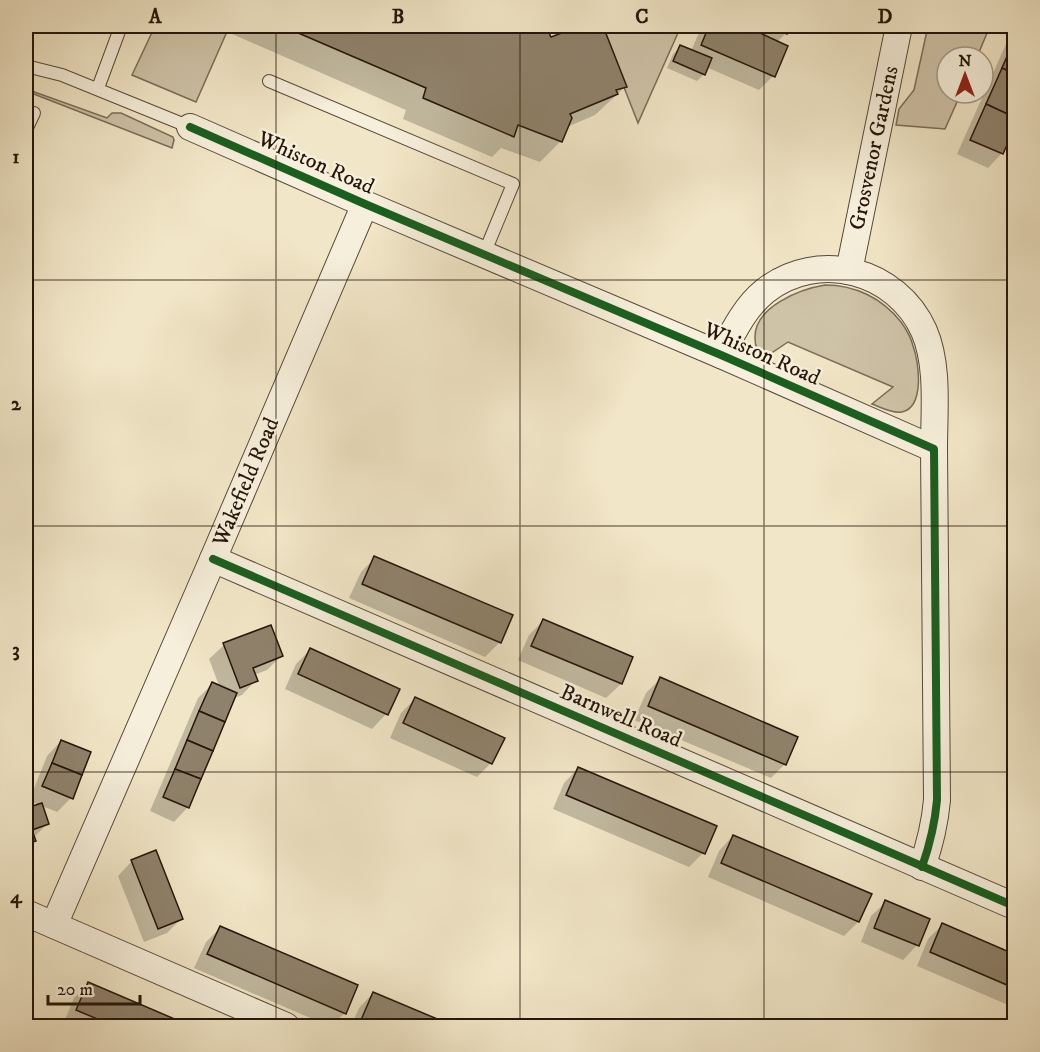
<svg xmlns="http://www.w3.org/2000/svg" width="1040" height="1052" font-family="'IM FELL DW Pica',serif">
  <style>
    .green { fill: #cec2a7; stroke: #7a6c58; stroke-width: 1.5 }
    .shadow { fill: #0003 }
    .building { fill: #8f826c; stroke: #25150a; stroke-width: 1.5 }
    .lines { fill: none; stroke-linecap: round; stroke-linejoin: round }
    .lane-casing { stroke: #584939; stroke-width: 14 }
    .street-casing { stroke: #584939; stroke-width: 28 }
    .lane { stroke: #f6efdb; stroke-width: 12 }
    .street { stroke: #f6efdb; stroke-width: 26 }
    .cycleway-casing { stroke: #f6efdb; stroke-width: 11 }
    .cycleway { stroke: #1b5e20; stroke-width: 8 }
    .grid { fill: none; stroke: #25150a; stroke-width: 1.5; stroke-opacity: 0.55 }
    .labels { text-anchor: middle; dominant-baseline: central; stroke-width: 5; stroke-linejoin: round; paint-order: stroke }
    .street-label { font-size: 22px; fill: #25150a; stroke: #f6efdb }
    .neatline { fill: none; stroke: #25150a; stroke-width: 2 }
    .grid-label { font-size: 20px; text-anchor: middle; font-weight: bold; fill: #25150a }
  </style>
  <rect width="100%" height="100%" fill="#f1e6c7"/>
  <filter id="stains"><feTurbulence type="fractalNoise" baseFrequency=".00333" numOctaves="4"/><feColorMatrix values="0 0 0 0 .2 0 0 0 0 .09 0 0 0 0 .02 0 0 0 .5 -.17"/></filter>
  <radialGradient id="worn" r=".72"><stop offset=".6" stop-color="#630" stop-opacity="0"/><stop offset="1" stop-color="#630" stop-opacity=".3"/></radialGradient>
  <g class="green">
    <polygon points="155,26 224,26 229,27 196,102 132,75"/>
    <polygon points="600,26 681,26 638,123"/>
    <polygon points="928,26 990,26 977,57 947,57 947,93 961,93 945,129 896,125 899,109 914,90"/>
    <polygon points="26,89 107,118 112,113 121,113 173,137 174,140 172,148 26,91"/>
    <path d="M825,285C855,285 882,298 901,322C906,329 911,337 913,346C919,362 925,407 902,412C893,414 880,407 872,404L893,387L788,342L764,358C757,353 755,346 755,338C754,307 800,289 825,285Z"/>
  </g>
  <g class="shadow">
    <polygon points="214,26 545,26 550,38 584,26 586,26 588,30 601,26 626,86 595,115 567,127 561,141 540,162 501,148 492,157 403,119 406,110"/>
    <polygon points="702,26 789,26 786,33 776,43 773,76 759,90 706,67 704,74 697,81 667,68 673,54 680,47 691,51"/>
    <polygon points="1014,26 1014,125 1002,153 988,168 957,154"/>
    <polygon points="375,558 500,642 485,657 349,598 361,572"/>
    <polygon points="543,621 631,658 621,684 606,698 518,660 529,635"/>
    <polygon points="270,627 281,656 267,670 254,675 256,680 242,695 234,698 188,807 174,822 150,811 198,698 212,684 220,688 209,659 224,645"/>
    <polygon points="310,650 398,690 386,714 372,729 285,689 296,664"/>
    <polygon points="660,679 785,764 771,778 634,720 646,693"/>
    <polygon points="415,699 491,763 477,777 390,738 401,713"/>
    <polygon points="61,741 71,798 57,812 42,806 47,824 33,838 34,841 26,850 26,809 40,805 29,801 47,756"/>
    <polygon points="578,768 703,853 689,867 553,809 564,783"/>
    <polygon points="733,836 858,922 844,936 708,877 719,851"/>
    <polygon points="132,861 181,919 167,933 144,942 118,876"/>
    <polygon points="886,902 928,920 917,945 903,960 861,942 871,916"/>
    <polygon points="942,925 1014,956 1014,999 1008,1005 917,966 928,939"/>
    <polygon points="220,928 345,1013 331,1026 329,1026 194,968 206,942"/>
    <polygon points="88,984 187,1026 67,1026 63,1025 74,998"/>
    <polygon points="373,993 450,1026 351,1026 359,1008"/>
  </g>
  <g class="building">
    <polygon points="282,26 546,26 551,37 580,26 588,26 589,28 595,26 603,26 627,87 616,90 618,94 570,114 572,118 562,142 518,125 514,137 423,98 426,88"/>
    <polygon points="709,26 766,26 762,34 788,46 775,77 701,45"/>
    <polygon points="768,26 791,26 787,34"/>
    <polygon points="1014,40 1014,74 1002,68"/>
    <polygon points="680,45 712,58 705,75 673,61"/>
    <polygon points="1002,68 1014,74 1014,117 986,104"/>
    <polygon points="986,104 1014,117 1014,129 1003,154 970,140"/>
    <polygon points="374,556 513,615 501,643 362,584"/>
    <polygon points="543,619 633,657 622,684 531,646"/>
    <polygon points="271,625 283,656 253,668 258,681 240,688 223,643"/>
    <polygon points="310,648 400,689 388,715 298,674"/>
    <polygon points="660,677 798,737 786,765 648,706"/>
    <polygon points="212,682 237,693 225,722 199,711"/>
    <polygon points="415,697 505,738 492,764 403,723"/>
    <polygon points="199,711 225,722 213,751 187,740"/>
    <polygon points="61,740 91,752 82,775 52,763"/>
    <polygon points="187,740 213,751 201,779 175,769"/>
    <polygon points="52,763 82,775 73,799 42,786"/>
    <polygon points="578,767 717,826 705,854 566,795"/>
    <polygon points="175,769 201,779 189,808 163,797"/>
    <polygon points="42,803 49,824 32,830 36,841 26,844 26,808"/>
    <polygon points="733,835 872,894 859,922 721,863"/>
    <polygon points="156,850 183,919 158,929 131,860"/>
    <polygon points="885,900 930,919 919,946 874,928"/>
    <polygon points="942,923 1014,954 1014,988 930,952"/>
    <polygon points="220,926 358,985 346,1014 207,954"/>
    <polygon points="88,982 191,1026 114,1026 76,1010"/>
    <polygon points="373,992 454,1026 376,1026 361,1020"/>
  </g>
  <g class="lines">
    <g class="lane-casing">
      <g id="lane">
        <polyline points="26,66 62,75 190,127"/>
        <polyline points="269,81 513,184 484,254"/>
        <polyline points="98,88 121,26"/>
        <polyline points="26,130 34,113"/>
      </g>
    </g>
    <g class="street-casing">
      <g id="street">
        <path d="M190,127L365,204L721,355L934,449L937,800C935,823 930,844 922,867"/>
        <polyline points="849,271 899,26"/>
        <path d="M721,355C733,332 745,307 765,291C818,249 897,270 924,331C939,365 934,411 934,449"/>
        <polyline points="213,559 1014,906"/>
        <polyline points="26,913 286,1026"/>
        <polyline points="54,925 213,559 365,204"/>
      </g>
    </g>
    <use href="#lane" class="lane"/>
    <use href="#street" class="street"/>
    <g class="cycleway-casing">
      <g id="cycleway">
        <path d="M190,127L365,204L721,355L934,449L937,800C935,823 930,844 922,867"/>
        <polyline points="213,559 1014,906"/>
      </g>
    </g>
    <use href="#cycleway" class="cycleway"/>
  </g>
  <path class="grid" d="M276,26V1026M520,26V1026M764,26V1026M26,280H1014M26,526H1014M26,772H1014"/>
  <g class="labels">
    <g class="street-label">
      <text transform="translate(874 148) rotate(-78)">Grosvenor Gardens</text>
      <text transform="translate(316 163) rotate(24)">Whiston Road</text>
      <text transform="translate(762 354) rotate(24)">Whiston Road</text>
      <text transform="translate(246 482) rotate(-67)">Wakefield Road</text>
      <text transform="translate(621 716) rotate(23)">Barnwell Road</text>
    </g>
  </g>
  <rect width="1040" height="1052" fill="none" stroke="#f1e6c7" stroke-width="66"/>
  <g transform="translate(965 75)"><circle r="28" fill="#f6efdb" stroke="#a29887" stroke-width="1.5"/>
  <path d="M0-4.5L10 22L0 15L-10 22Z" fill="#8f2418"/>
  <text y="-9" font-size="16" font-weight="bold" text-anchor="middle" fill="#25150a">N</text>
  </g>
  <path d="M48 995v9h92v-9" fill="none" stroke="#25150a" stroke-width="3"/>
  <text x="57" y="995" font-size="18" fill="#25150a" stroke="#f6efdb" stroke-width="4.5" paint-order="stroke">20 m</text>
  <rect x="33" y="33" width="974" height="986" class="neatline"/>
  <g class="grid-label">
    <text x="155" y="23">A</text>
    <text x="398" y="23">B</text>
    <text x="642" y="23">C</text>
    <text x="885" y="23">D</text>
    <text x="16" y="163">1</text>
    <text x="16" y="410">2</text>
    <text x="16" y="656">3</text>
    <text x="16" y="903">4</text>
  </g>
  <rect width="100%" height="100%" filter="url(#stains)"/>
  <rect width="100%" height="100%" fill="url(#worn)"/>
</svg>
